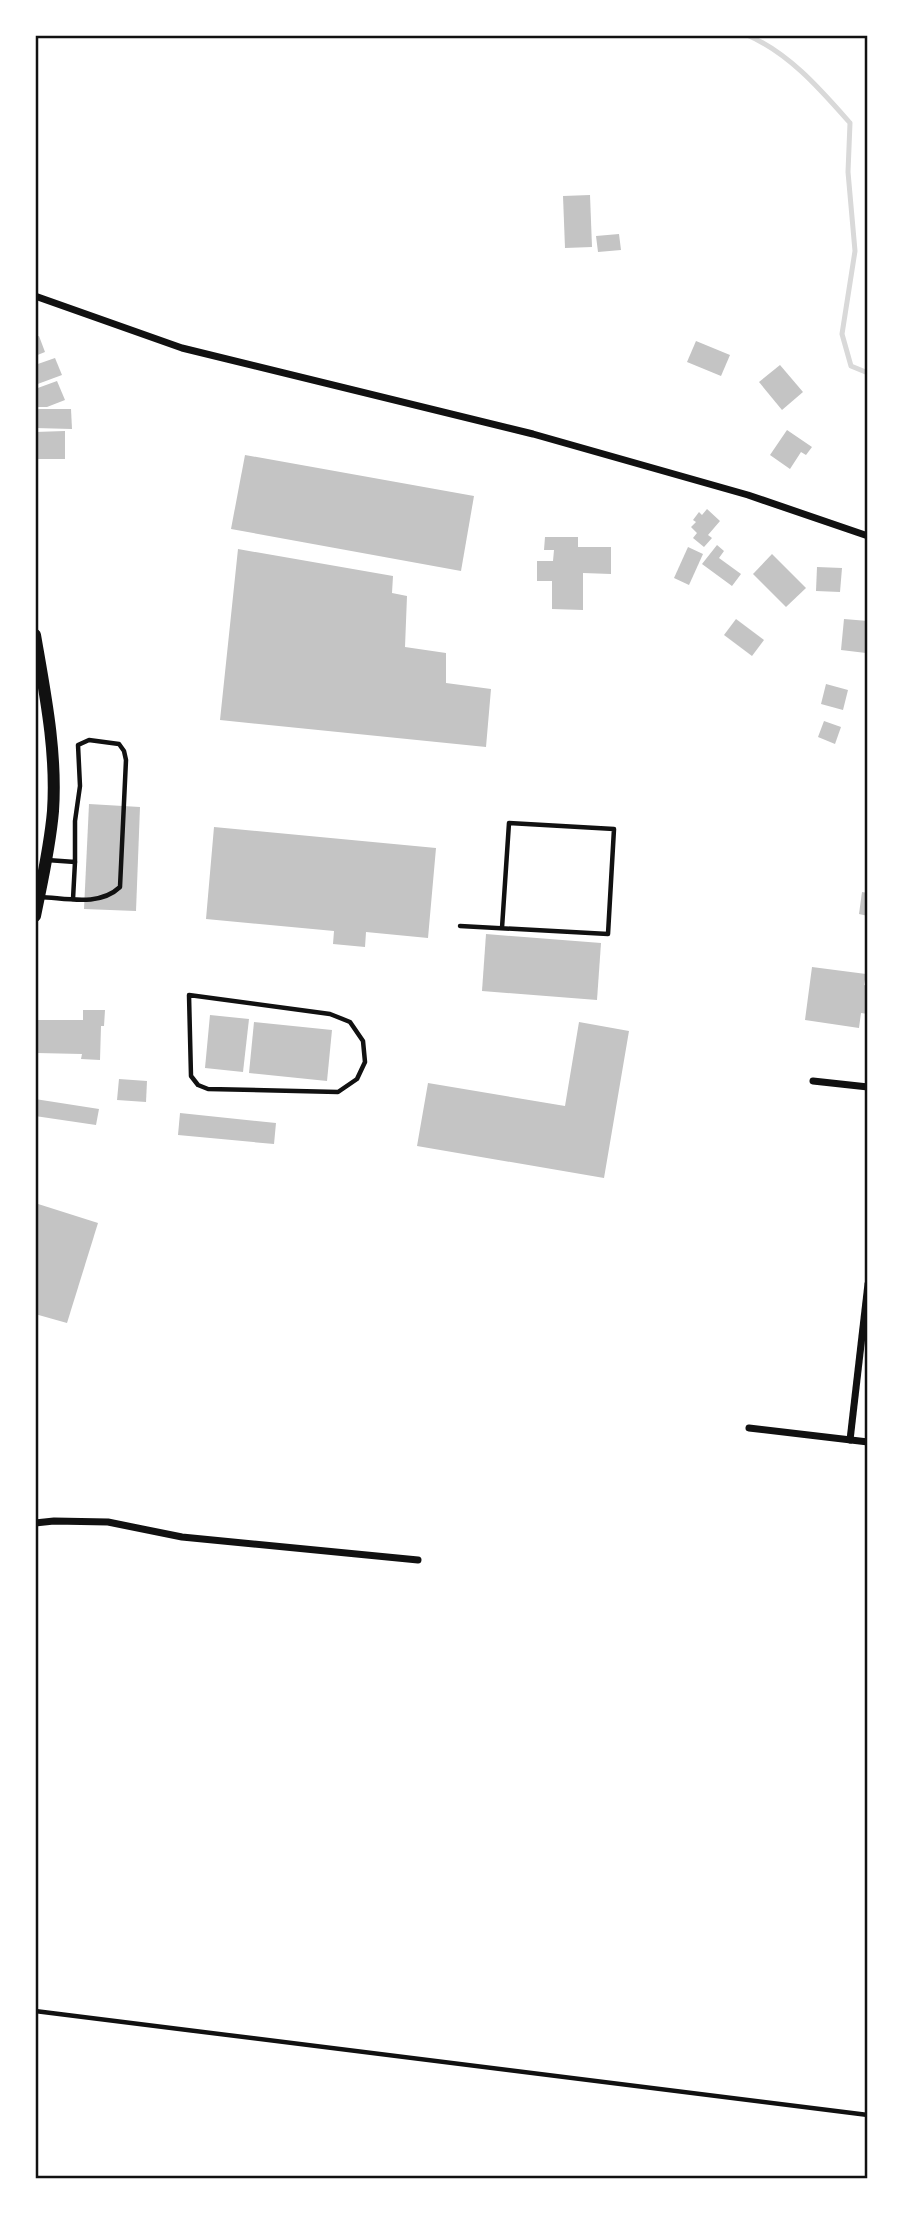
<svg xmlns="http://www.w3.org/2000/svg" width="903" height="2214" font-family="'Nunito Sans',sans-serif">
  <style>
    .lines { fill: none; stroke-linecap: round; stroke-linejoin: round }
    .stream { stroke: #d9d9d9; stroke-width: 5 }
    .building { fill: #c4c4c4 }
    .service { stroke: #111; stroke-width: 4.5 }
    .minor { stroke: #111; stroke-width: 7 }
    .primary { stroke: #111; stroke-width: 12 }
    .neatline { fill: none; stroke: #111; stroke-width: 2.5 }
  </style>
  <rect width="100%" height="100%" fill="#fff"/>
  <g class="lines">
    <path class="stream" d="M747,35C789,53 820,89 850,123L848,172L855,251L842,334L851,366L868,373"/>
  </g>
  <g class="building">
    <polygon points="590,195 592,247 565,248 563,196"/>
    <polygon points="619,234 621,250 598,252 596,236"/>
    <polygon points="39,336 45,352 35,356 35,337"/>
    <polygon points="696,341 730,355 721,376 687,362"/>
    <polygon points="55,358 62,375 35,385 35,365"/>
    <polygon points="780,365 803,392 782,410 759,382"/>
    <polygon points="57,381 65,400 47,407 35,407 35,389"/>
    <polygon points="39,409 71,409 72,429 35,428 35,410"/>
    <polygon points="787,430 812,447 806,455 801,452 790,469 770,455"/>
    <polygon points="65,431 65,459 35,459 35,432"/>
    <polygon points="245,455 474,496 461,571 231,529"/>
    <polygon points="707,509 720,521 708,535 712,538 704,547 693,538 697,533 691,527 696,522 693,520 699,512 702,515"/>
    <polygon points="545,537 578,537 578,547 611,547 611,574 583,573 583,610 552,609 552,581 537,581 537,561 553,561 554,550 544,550"/>
    <polygon points="717,545 724,551 719,558 741,574 732,586 702,564"/>
    <polygon points="688,547 703,554 689,585 674,578"/>
    <polygon points="238,549 393,576 392,593 407,596 405,647 446,653 446,683 491,689 486,747 220,720"/>
    <polygon points="772,554 806,588 786,607 753,574"/>
    <polygon points="817,567 842,568 840,592 816,591"/>
    <polygon points="736,619 764,640 752,656 724,635"/>
    <polygon points="844,619 868,621 866,653 841,650"/>
    <polygon points="826,684 848,690 843,710 821,704"/>
    <polygon points="824,721 841,727 835,744 818,737"/>
    <polygon points="89,804 140,807 136,911 84,909"/>
    <polygon points="214,827 436,848 428,938 366,932 365,947 333,944 334,931 206,919"/>
    <polygon points="862,892 868,893 868,916 859,914"/>
    <polygon points="486,934 601,943 597,1000 482,991"/>
    <polygon points="812,967 866,974 864,985 868,986 868,1014 861,1013 859,1028 805,1020"/>
    <polygon points="83,1010 105,1010 104,1026 101,1026 100,1060 81,1059 82,1054 37,1053 37,1020 83,1020"/>
    <polygon points="210,1015 249,1019 243,1072 205,1068"/>
    <polygon points="254,1022 332,1030 327,1081 249,1073"/>
    <polygon points="579,1022 629,1031 604,1178 417,1146 428,1083 565,1106"/>
    <polygon points="119,1079 147,1081 146,1102 117,1100"/>
    <polygon points="35,1099 99,1109 96,1125 35,1116"/>
    <polygon points="180,1113 276,1123 274,1144 178,1135"/>
    <polygon points="35,1203 98,1223 67,1323 35,1314"/>
  </g>
  <g class="lines">
    <g class="service">
      <path d="M40,897C66,898 99,907 120,887L126,760L124,751L119,744L89,740L78,745L80,786L75,821V862L47,860"/>
      <polyline points="73,899 75,862"/>
      <polyline points="460,926 608,934 614,829 509,823 502,928"/>
      <polygon points="189,995 330,1014 350,1022 363,1041 365,1062 357,1079 338,1092 208,1089 198,1085 191,1076"/>
      <polyline points="35,2011 868,2115"/>
    </g>
    <g class="minor">
      <polyline points="35,296 182,348 533,434 748,495 868,536"/>
      <polyline points="813,1081 868,1087"/>
      <polyline points="749,1428 868,1442"/>
      <polyline points="850,1440 868,1284"/>
      <polyline points="35,1523 54,1521 108,1522 182,1537 418,1560"/>
    </g>
    <path class="primary" d="M35,635C45,693 57,752 53,811C50,847 42,881 35,916"/>
  </g>
  <rect width="903" height="2214" fill="none" stroke="#ffffff" stroke-width="74"/>
  <rect x="37" y="37" width="829" height="2140" class="neatline"/>
</svg>
